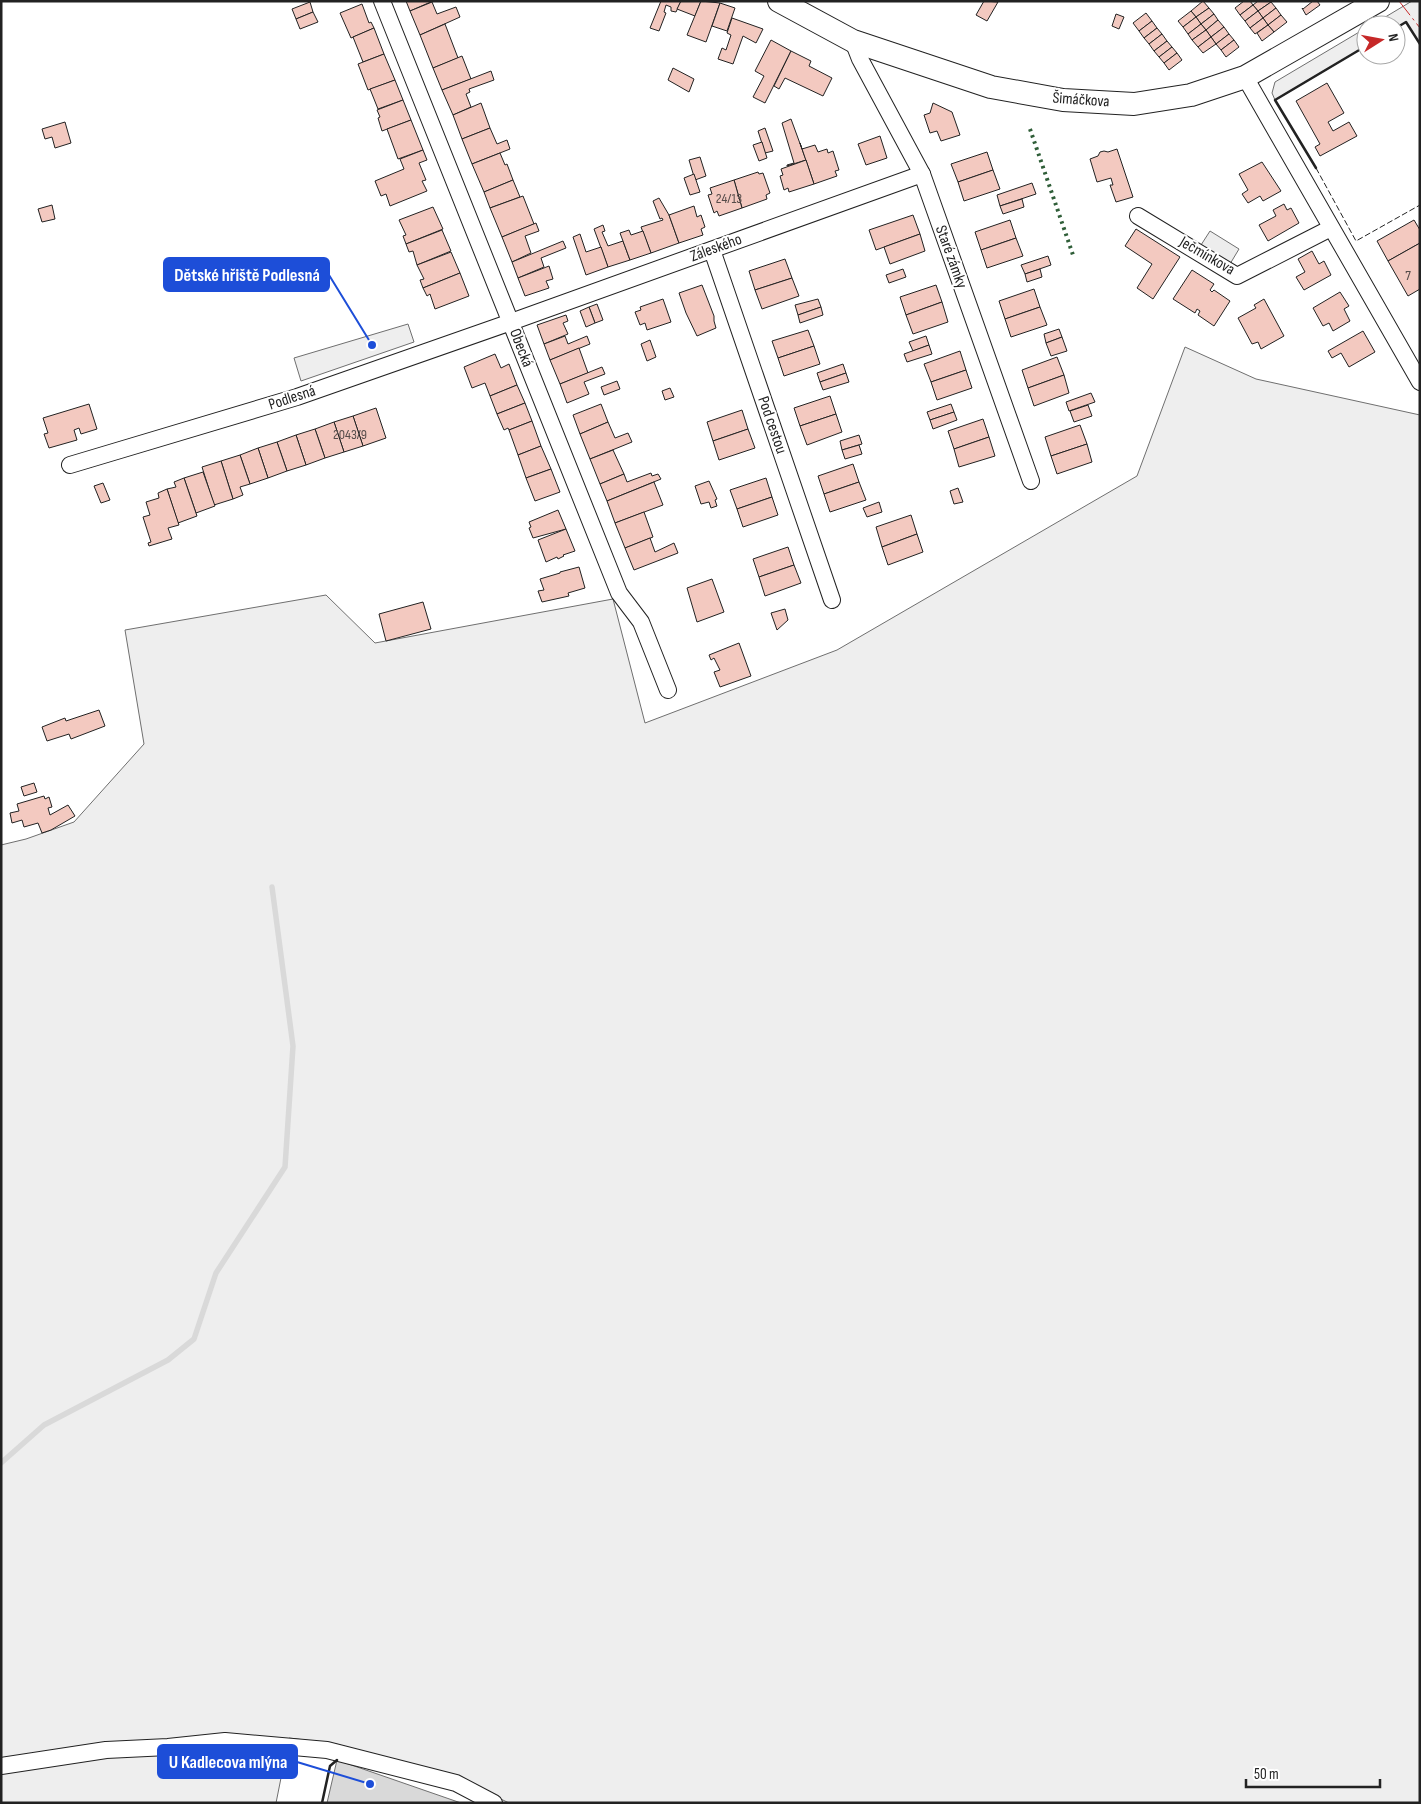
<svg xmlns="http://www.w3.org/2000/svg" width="1421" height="1804" font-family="'Sofia Sans Condensed',sans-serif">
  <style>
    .green { fill: #eee; stroke: #6f6f6f }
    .parking { fill: #ededed; stroke: #6f6f6f }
    .water { fill: #d9d9d9; stroke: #6f6f6f }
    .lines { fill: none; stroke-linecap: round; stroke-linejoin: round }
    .stream { stroke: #d9d9d9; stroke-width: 5.5 }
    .building { fill: #f3c9c0; stroke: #222 }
    .street-casing { stroke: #222; stroke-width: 18 }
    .secondary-casing { stroke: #222; stroke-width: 24 }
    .street { stroke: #fff; stroke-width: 16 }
    .secondary { stroke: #fff; stroke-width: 22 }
    .hedge { stroke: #2f5e38; stroke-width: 4; stroke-dasharray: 2.5 4; stroke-linecap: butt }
    .fence { stroke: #222; stroke-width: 1; stroke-dasharray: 6 2.5; stroke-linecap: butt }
    .wall { stroke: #222; stroke-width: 2.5 }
    .power { stroke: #c62828; stroke-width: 1; stroke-dasharray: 18 4 2.5 4; stroke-linecap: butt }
    .labels { text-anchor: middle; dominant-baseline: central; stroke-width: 4; stroke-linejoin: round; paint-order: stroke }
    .number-label { font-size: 14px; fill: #564c4a }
    .street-label { font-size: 16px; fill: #222; stroke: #fff }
    .leader { fill: none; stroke: #1d4ed8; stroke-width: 2 }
    .callout-dot { fill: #1d4ed8; stroke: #fff; stroke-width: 2 }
    .callout { fill: #1d4ed8; stroke: #1d4ed8; stroke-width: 2 }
    .callout-label { font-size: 18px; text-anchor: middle; font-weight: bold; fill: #fff }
  </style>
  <rect width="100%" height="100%" fill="#fff"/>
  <g class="green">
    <polygon points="1412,1 1420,1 1420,44 1406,22 1396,28 1396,25 1372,25"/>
    <polygon points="1366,28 1366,46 1275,100 1272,93 1275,82"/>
    <polygon points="408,324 414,342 301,381 294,358"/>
    <polygon points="1185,347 1256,379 1420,415 1420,1803 509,1803 456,1777 336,1744 289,1738 276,1803 1,1803 1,845 26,839 74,822 144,744 125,630 326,595 375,643 613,599 645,723 837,650 1137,476"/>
  </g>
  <polygon class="parking" points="1210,231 1239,249 1230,264 1201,245"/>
  <polygon class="water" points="337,1760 461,1803 327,1803"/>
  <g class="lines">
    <polyline class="stream" points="1,1463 44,1425 168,1360 194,1339 216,1273 285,1167 293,1046 272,887"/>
  </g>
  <g class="building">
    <polygon points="406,1 433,1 410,11"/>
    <polygon points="661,1 681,1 676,12 671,11 671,7 666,5 664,12 666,13 659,31 650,28"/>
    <polygon points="681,1 701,1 695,16 677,9"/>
    <polygon points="701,1 720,3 706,42 687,35"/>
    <polygon points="984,1 998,2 987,21 976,15"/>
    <polygon points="1203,1 1209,8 1196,17 1191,11"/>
    <polygon points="1244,1 1250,1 1253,5 1240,15 1235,8"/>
    <polygon points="1258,1 1271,1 1271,2 1258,11 1253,5"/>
    <polygon points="1313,1 1317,1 1320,5 1306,15 1302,8 1303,9"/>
    <polygon points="310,2 313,12 296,19 292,9"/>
    <polygon points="432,2 437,14 456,7 460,17 420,35 410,11"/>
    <polygon points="1271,2 1276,8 1263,18 1258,11"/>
    <polygon points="720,3 735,8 727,31 712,26"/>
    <polygon points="362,4 369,23 371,22 374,28 351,38 340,13"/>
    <polygon points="1253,5 1258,11 1245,21 1240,15"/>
    <polygon points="1209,8 1214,14 1201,24 1196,17"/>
    <polygon points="1276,8 1281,15 1268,25 1263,18"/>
    <polygon points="1191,11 1196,17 1183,27 1178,21"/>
    <polygon points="1258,11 1263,18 1250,28 1245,21"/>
    <polygon points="313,12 318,22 300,29 296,19"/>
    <polygon points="1146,13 1152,21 1139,31 1133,23"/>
    <polygon points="1116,14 1124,17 1119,29 1112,26"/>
    <polygon points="1214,14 1218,20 1206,30 1201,24"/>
    <polygon points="1281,15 1287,22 1274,32 1268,25"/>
    <polygon points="1196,17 1201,24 1188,34 1183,27"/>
    <polygon points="732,18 763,29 756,43 743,36 733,64 718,59 722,48 726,50 731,35 727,33"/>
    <polygon points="1263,18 1268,25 1255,34 1250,28"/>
    <polygon points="1218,20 1224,27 1211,37 1206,30"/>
    <polygon points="1152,21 1157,28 1144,38 1139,31"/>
    <polygon points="445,24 458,58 433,68 420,35"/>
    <polygon points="1201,24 1206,30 1192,40 1188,34"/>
    <polygon points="1268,25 1274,32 1262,41 1257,33"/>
    <polygon points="1224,27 1229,34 1216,44 1211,37"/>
    <polygon points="374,28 384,54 363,62 353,37"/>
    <polygon points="1157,28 1162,34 1149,44 1144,38"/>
    <polygon points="1206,30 1211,37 1198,47 1192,40"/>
    <polygon points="1162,34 1167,41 1154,51 1149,44"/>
    <polygon points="1229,34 1234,40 1221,50 1216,44"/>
    <polygon points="1211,37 1216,44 1203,53 1198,47"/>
    <polygon points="771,40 791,51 765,103 753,97 764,76 755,71"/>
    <polygon points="1234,40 1239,47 1226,57 1221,50"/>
    <polygon points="1167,41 1172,47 1159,57 1154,51"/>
    <polygon points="1172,47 1177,53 1164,63 1159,57"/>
    <polygon points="791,51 811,61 809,66 832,78 823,96 785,78 779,89 774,86"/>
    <polygon points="1177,53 1182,60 1169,70 1164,63"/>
    <polygon points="384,54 395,80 368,90 358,64"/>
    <polygon points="462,56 471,79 442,90 433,68"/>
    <polygon points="673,68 694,79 689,92 668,80"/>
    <polygon points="491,71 494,80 469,89 470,92 466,94 471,107 453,115 442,90"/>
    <polygon points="395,80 403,100 378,109 370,89"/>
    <polygon points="1327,83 1344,113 1328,122 1333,131 1349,122 1357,136 1320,156 1315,147 1320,144 1296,101"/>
    <polygon points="403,100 411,120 382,131 378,118 380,117 377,110"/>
    <polygon points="481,103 490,128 462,139 453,115"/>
    <polygon points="933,103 952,112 960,135 941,141 937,131 930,133 924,115 930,113"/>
    <polygon points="791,119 806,160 787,166 787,165 794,163 782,123"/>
    <polygon points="411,120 423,150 398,159 387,129"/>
    <polygon points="65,122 71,143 55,148 52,137 45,139 42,129"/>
    <polygon points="490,128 497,144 507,140 510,149 472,164 462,139"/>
    <polygon points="765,128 773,151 765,153 758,131"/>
    <polygon points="880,136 887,158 866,165 858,144"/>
    <polygon points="762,142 767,158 759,161 753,145"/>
    <polygon points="800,143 802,149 815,145 818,152 827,149 828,153 833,151 839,170 835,171 837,176 814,184"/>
    <polygon points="1117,149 1133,197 1116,202 1110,185 1113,185 1111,178 1097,182 1090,159 1098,156 1100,152 1104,151 1108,152"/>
    <polygon points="423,150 427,160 419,163 426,180 422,181 427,191 390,206 386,194 381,196 375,181 404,169 400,159"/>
    <polygon points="987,152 993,170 958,182 951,164"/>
    <polygon points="500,153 505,165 507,164 513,180 484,192 472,164"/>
    <polygon points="700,157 706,176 695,180 689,160"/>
    <polygon points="806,160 814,184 789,192 788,188 784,190 780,176 783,175 781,169"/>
    <polygon points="1262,162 1281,191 1263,201 1260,196 1248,203 1242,194 1248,190 1239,174"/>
    <polygon points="993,170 1000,189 964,201 958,182"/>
    <polygon points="758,172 759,174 763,173 770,193 766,195 767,199 742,208 734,180"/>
    <polygon points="694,174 700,192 690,195 684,178"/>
    <polygon points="513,180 520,197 490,208 484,192"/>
    <polygon points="734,180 742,208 719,216 717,211 714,213 708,195 712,194 710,188"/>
    <polygon points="1032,183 1036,194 1000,206 997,195"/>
    <polygon points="523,196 534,224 502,237 490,208"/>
    <polygon points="659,198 669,215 679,243 651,253 641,227 663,220 662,218 660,219 653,201"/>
    <polygon points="1022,199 1024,207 1003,214 1000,206"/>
    <polygon points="1284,204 1287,210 1291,208 1299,223 1268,241 1259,225 1276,216 1273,210"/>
    <polygon points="52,205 55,219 42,222 38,209"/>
    <polygon points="694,206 697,217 701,215 705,227 701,229 703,235 679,243 669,215"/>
    <polygon points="433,207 443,229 406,244 403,236 406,235 399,220"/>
    <polygon points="913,215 920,234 876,250 869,230"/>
    <polygon points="1010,220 1016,238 981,250 975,232"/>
    <polygon points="1414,220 1420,230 1420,243 1388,261 1377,241"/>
    <polygon points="536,223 539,231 525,236 531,253 512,262 502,237"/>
    <polygon points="603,225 605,231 602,232 608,246 623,241 630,260 608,267 594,229"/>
    <polygon points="1136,229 1180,257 1153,299 1137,288 1152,264 1125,246"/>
    <polygon points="442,230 451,251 417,265 413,251 409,252 406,244"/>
    <polygon points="629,230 631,235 643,231 651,253 630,260 620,233"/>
    <polygon points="580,234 586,252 601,247 608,267 586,275 573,237"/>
    <polygon points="920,234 925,251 890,264 884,247"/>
    <polygon points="1016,238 1023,256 987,268 981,250"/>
    <polygon points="563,241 566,248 541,258 544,267 518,278 512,262"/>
    <polygon points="1420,243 1420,289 1408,296 1388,261"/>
    <polygon points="1312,251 1319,264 1324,261 1331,275 1304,290 1296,277 1305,272 1298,259"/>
    <polygon points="451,252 460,273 423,288 420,280 424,279 417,265"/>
    <polygon points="1048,256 1051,265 1025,274 1021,265"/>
    <polygon points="785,259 792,278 755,290 749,271"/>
    <polygon points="549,266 553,279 546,281 549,288 525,296 518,278"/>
    <polygon points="903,269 906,277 889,283 886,275"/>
    <polygon points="1040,269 1042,277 1027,282 1025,274"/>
    <polygon points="1192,270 1214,284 1210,290 1212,292 1214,290 1230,301 1214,326 1198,315 1200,311 1197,309 1195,313 1173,299"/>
    <polygon points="460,273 469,296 435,309 430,294 427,296 423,288"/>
    <polygon points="792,278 799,296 762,309 755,290"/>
    <polygon points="702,285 714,316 714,321 716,328 697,336 686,313 679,293"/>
    <polygon points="936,285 942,302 906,315 900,297"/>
    <polygon points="1034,289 1040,307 1005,319 999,301"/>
    <polygon points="1340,292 1349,306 1344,309 1350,321 1333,331 1329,323 1323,326 1313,308"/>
    <polygon points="663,299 671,322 647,330 645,323 640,325 635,312 641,310 640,307"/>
    <polygon points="818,299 821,307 798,315 795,305"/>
    <polygon points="1264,299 1284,336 1261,349 1258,342 1252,344 1238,318 1256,308 1254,305"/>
    <polygon points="942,302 948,322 913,334 906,315"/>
    <polygon points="597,304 603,320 595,323 589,307"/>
    <polygon points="589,307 595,323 586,327 580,311"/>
    <polygon points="821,307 823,315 800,323 798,315"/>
    <polygon points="1040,307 1047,325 1011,337 1005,319"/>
    <polygon points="566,315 568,321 563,323 568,334 544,344 537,325"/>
    <polygon points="1059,329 1062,337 1046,343 1044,334"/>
    <polygon points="808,330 814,346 778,358 772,341"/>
    <polygon points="1363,331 1375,352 1349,367 1341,353 1332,358 1328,351"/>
    <polygon points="565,336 568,344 587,336 590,344 550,360 544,344"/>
    <polygon points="926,336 929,345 913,351 909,342"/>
    <polygon points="1062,337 1067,351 1051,356 1046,343"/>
    <polygon points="650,340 656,357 647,361 641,344"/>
    <polygon points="929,345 932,354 907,362 904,354"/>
    <polygon points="814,346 820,364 784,376 778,358"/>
    <polygon points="579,348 588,373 560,384 550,360"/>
    <polygon points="960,351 966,370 931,382 924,364"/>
    <polygon points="495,354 501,368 509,364 517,385 490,396 485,383 472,388 464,367"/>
    <polygon points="1057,357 1064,375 1028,388 1022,370"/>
    <polygon points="843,364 846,373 820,382 817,373"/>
    <polygon points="602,367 605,374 584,382 589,394 567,403 560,384"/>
    <polygon points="966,370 972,388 937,400 931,382"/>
    <polygon points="846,373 849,382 823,390 820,382"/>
    <polygon points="1064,375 1069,393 1034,406 1028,388"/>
    <polygon points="617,381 620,389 604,395 601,387"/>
    <polygon points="517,385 525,403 497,414 490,396"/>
    <polygon points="670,388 674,397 665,400 662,391"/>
    <polygon points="1091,393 1095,402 1069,411 1066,402"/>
    <polygon points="830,396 836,414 800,426 794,408"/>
    <polygon points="525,403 532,421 509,430 508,428 504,430 497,414"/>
    <polygon points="89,404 97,429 81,434 79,428 74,430 77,440 49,448 44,434 48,433 43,418"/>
    <polygon points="601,404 608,422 580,434 573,415"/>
    <polygon points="951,404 954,412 930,420 927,412"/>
    <polygon points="1088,405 1092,416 1074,422 1070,411"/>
    <polygon points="376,408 386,438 363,446 353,416"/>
    <polygon points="742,410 748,429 713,441 707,422"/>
    <polygon points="954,412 957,420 933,429 930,420"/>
    <polygon points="836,414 842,432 807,445 800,426"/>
    <polygon points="353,416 363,446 344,452 334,422"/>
    <polygon points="983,419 989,437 954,449 948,431"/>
    <polygon points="532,421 541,446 518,455 509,430"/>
    <polygon points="334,422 344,452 325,458 315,429"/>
    <polygon points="608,422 615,438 628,433 632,442 590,459 580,434"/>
    <polygon points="1080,425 1087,444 1051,456 1045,437"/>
    <polygon points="315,429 325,458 306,465 296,435"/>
    <polygon points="748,429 755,448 719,460 713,441"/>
    <polygon points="296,435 306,465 287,471 277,442"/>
    <polygon points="859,435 862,444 842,450 840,441"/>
    <polygon points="989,437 995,456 959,467 954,449"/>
    <polygon points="277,442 287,471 268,478 258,448"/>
    <polygon points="1087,444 1092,462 1057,474 1051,456"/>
    <polygon points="859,445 862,454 845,459 842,450"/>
    <polygon points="541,446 551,469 526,478 518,455"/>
    <polygon points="258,448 268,478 250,484 240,455"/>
    <polygon points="613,450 624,474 600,484 590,459"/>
    <polygon points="240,455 250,484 240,487 243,495 233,499 221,461"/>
    <polygon points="221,461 233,499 214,505 202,467"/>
    <polygon points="853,464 859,482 824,494 818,476"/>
    <polygon points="551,469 560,492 535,501 526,478"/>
    <polygon points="203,472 215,506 196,513 184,478"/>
    <polygon points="651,473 652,476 658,474 661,479 607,501 600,484 624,474 627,482"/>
    <polygon points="184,478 197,516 178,523 167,489 176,487 174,482"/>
    <polygon points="766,478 772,497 737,509 730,490"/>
    <polygon points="709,481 717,499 715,500 717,506 711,508 709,502 701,504 695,486"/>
    <polygon points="654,482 663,505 615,523 607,501"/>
    <polygon points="859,482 866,500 830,512 824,494"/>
    <polygon points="103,483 110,500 101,503 94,486"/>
    <polygon points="958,488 963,502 954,504 950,491"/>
    <polygon points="167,489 179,525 168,528 172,539 149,546 148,543 151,542 143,517 150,515 146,502 159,498 158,493"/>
    <polygon points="772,497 778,515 743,527 737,509"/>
    <polygon points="879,502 882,512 867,517 863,508"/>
    <polygon points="558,510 566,529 533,538 529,528 531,527 529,522"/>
    <polygon points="644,512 653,537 625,548 615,523"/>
    <polygon points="911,515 917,534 882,547 876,527"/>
    <polygon points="566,529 575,551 563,555 564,556 558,559 557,557 546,562 538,540"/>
    <polygon points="917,534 923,552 888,565 882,547"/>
    <polygon points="650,538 655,552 674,543 678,553 634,570 625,548"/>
    <polygon points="788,547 794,565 759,577 753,559"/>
    <polygon points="794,565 801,583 765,596 759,577"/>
    <polygon points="579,567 585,588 568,593 569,596 542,602 538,591 544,590 540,579 560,573 560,572"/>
    <polygon points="712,579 724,612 697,622 687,588"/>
    <polygon points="423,602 431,629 386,641 379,614"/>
    <polygon points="785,609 788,620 777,630 771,613"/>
    <polygon points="739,643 751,676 720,687 714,672 720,670 714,658 711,660 709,655"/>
    <polygon points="99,710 105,726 71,739 69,734 47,741 42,727 65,718 66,721"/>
    <polygon points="34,783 37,792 24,796 21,787"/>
    <polygon points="44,796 45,799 49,797 52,807 48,808 50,815 68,805 75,816 51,830 42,833 38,823 24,827 22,820 12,823 10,813 19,811 17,804"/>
  </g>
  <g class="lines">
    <g class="street-casing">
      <g id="street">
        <polyline points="382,1 619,593 641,622 668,690"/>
        <polyline points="853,41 860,59 922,174 1031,481"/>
        <polyline points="1245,77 1420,382"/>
        <polyline points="1138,216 1237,276 1331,228"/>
        <polyline points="712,250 832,600"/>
        <polyline points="70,465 297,397 511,322 922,174"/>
        <polyline points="1,1766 106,1750 168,1747 225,1741 327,1750 456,1783 494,1803"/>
      </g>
    </g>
    <g class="secondary-casing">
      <polyline id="secondary" points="779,1 853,41 991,87 1063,100 1134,104 1191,95 1245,77 1378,1"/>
    </g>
    <use href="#street" class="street"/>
    <use href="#secondary" class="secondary"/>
    <polyline class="hedge" points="1030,129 1073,255"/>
    <polyline class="fence" points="1316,168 1356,241 1420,205"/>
    <g class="wall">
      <polyline points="1396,28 1406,22 1420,44"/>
      <polyline points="1316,168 1275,100 1366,46"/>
      <polyline points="322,1803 330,1766 337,1760"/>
    </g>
    <polyline class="power" points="1399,1 1420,28"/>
  </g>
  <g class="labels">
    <g class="number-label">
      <text x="729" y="198">24/13</text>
      <text x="1408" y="275">7</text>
      <text x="350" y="434">2043/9</text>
    </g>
    <g class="street-label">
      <text transform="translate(1081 100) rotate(4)">Šimáčkova</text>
      <text transform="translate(716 248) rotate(-20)">Záleského</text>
      <text transform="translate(1207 256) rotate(30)">Ječmínkova</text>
      <text transform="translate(951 257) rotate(70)">Staré zámky</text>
      <text transform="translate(521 348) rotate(69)">Obecká</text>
      <text transform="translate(292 398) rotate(-18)">Podlesná</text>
      <text transform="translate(772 425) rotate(71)">Pod cestou</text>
    </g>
  </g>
  <path class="leader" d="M372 345L329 275M370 1784L297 1762"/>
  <g class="callout-dot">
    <circle cx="372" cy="345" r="5"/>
    <circle cx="370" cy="1784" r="5"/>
  </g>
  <g class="callout">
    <rect x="164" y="258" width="165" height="33" rx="5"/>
    <rect x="158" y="1745" width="139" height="33" rx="5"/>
  </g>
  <g class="callout-label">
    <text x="247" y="281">Dětské hřiště Podlesná</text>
    <text x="228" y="1768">U Kadlecova mlýna</text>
  </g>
  <rect width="1421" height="1804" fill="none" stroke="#222222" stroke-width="5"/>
  <g transform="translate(1381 40) rotate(79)"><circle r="24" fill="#ffffff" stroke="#a7a7a7"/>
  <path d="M0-4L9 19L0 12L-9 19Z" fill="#c62828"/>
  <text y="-8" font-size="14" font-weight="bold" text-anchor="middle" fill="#222222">N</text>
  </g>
  <path d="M1246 1779v8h134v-8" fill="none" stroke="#222222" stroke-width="2.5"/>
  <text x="1254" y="1779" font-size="15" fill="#222222" stroke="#ffffff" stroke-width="4" paint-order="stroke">50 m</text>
</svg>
